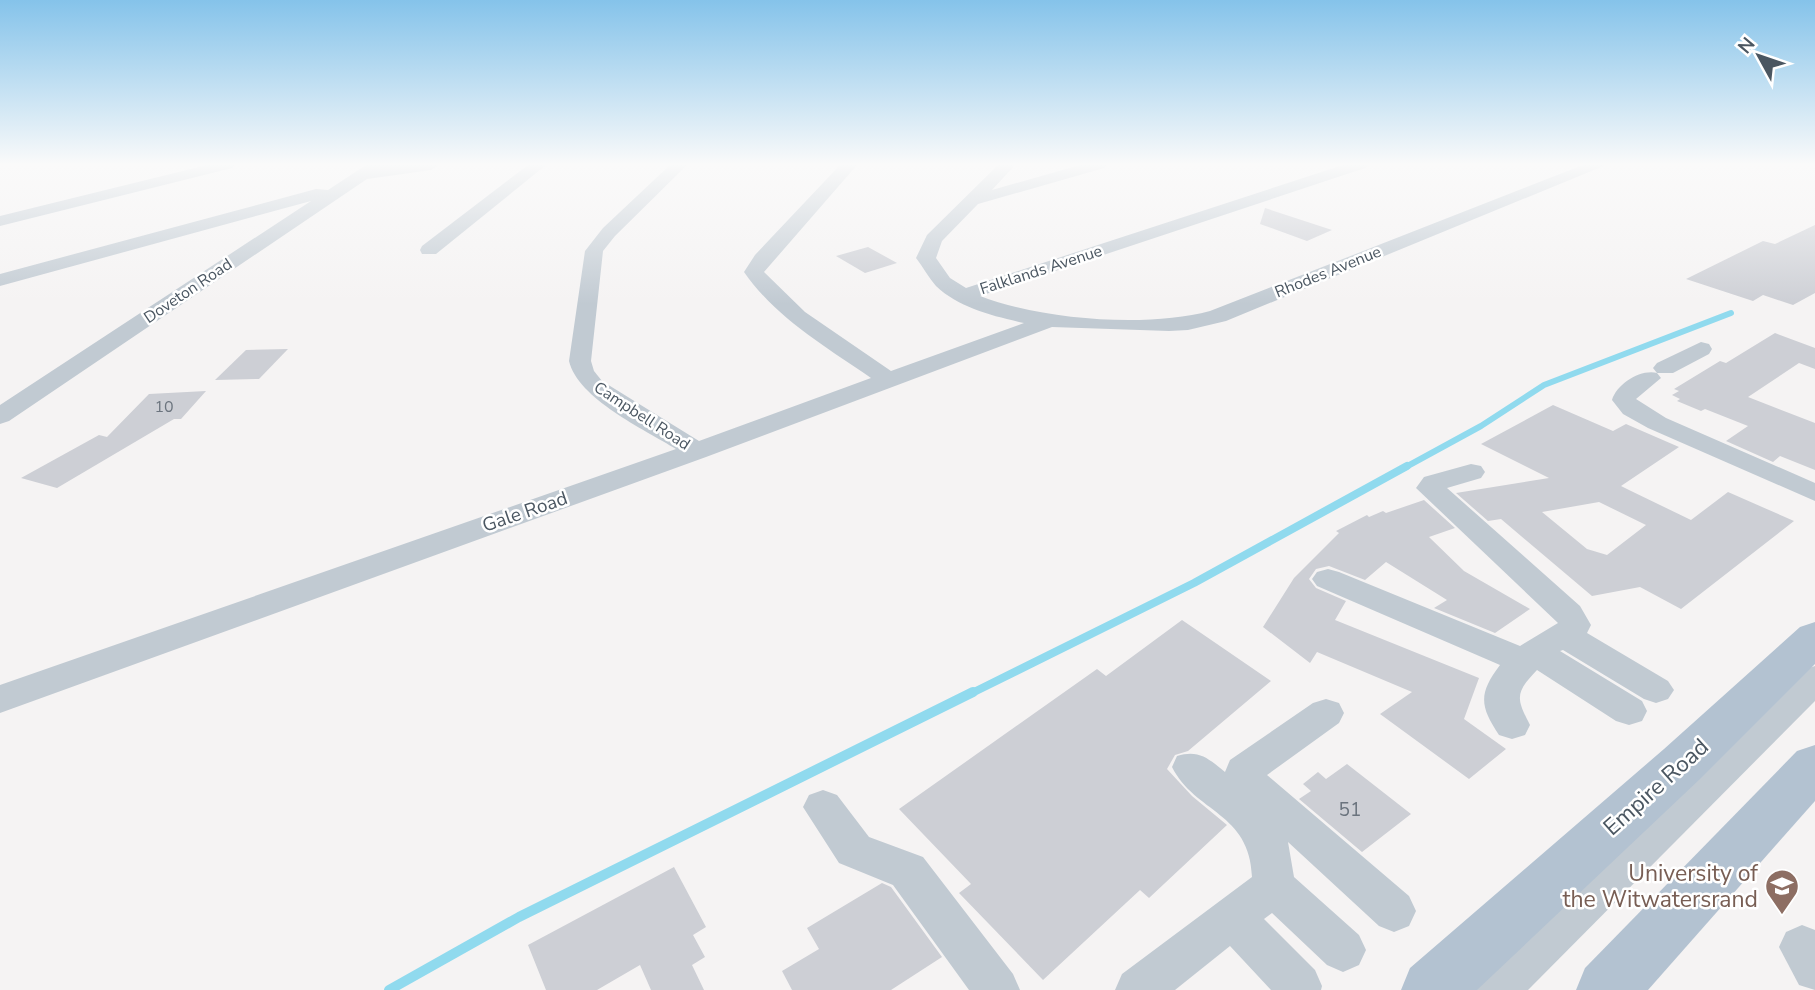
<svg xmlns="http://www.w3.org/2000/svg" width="1815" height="990" font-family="'Nunito Sans',sans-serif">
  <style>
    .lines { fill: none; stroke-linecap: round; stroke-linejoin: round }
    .stream-far2 { stroke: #90daee; stroke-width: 6 }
    .stream-far1 { stroke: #90daee; stroke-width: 8 }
    .stream { stroke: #90daee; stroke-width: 10 }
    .building { fill: #cdcfd5; fill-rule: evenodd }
    .minor { fill: #c1cad2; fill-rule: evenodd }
    .major { fill: #b3c2d1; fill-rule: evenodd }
    .labels { text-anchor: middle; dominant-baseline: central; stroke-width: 5; stroke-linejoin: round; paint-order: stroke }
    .far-street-label { font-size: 16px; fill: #4a5661; stroke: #fff }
    .number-label { font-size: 16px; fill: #6b747e }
    .street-label { font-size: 19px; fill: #4a5661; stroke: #fff }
    .near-number-label { font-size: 19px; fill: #6b747e }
    .near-street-label { font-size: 23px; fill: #4a5661; stroke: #fff }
    .near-education-label { font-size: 23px; fill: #785e54; stroke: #fff; text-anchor: end }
  </style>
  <rect width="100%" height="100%" fill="#f5f3f3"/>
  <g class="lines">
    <polyline class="stream-far2" points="1404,468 1481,426 1544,385 1731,313"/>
    <polyline class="stream-far1" points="970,694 1194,583 1407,466"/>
    <polyline class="stream" points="389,990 519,917 973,692"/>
  </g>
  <g class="building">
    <polygon points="1265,208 1332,230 1307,241 1260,224"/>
    <polygon points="1815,225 1815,293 1793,305 1763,295 1753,301 1686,279 1763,241 1775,244"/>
    <polygon points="868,247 897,263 865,273 836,256"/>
    <polygon points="1775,333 1815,348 1815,369 1799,363 1748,397 1815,423 1815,470 1780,456 1773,462 1726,441 1748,426 1705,409 1701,411 1677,401 1680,399 1672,395 1679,391 1674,389 1720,361 1726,363"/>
    <polygon points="288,349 259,379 215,380 246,350"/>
    <polygon points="206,391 181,419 174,419 57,488 21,478 99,435 107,437 149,394"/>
    <path d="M1553,405L1613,431L1626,424L1679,447L1621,486L1629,490L1691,520L1728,492L1794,521L1681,609L1640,587L1592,596L1501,519L1488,521L1456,493L1549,478L1481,444ZM1599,502L1646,525L1607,555L1587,549L1542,512Z"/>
    <polygon points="1424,500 1455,528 1429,537 1464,571 1530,609 1495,633 1434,608 1447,600 1386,562 1365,580 1329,566 1316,569 1309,579 1316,588 1346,601 1335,620 1479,678 1464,719 1506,749 1469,779 1380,714 1412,692 1317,652 1310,663 1263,627 1294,578 1339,533 1336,531 1367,515 1369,517 1383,511 1386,513"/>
    <polygon points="1182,620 1271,681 1188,751 1175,755 1167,769 1192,796 1227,825 1149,898 1140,890 1043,980 959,893 971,884 899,809 1097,669 1106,676"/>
    <polygon points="1347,764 1411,814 1362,852 1299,799 1311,791 1303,784 1318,772 1326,779"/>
    <polygon points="674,867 706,927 693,935 705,957 692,965 704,990 651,990 640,965 597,990 546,990 528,945"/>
    <polygon points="882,883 891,887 942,957 891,990 792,990 782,971 819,949 807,928"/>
  </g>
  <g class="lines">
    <g class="minor">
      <polygon points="207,165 235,165 232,168 0,226 0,216"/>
      <polygon points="366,165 439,165 431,170 367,179 9,421 0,424 0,405 311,201 0,286 0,274 316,189 328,190"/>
      <polygon points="528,165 546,165 436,254 422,254 420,250 422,246"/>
      <path d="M670,165H687L615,236L603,251L591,361L594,371L602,381L699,441L871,378C826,347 776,318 744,272L755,255L840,165H857L764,272L805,312L891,371L1024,323C993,316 959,308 936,286C929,278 923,267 916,258L927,235L998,165H1015L992,190L1080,165H1107L1104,168L978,204L942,241L936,258L950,278L966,288L1343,165H1368L1365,168L980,296C1042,320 1147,328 1210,311L1583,165H1606L1226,321L1188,330L1169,331L1052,327L706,457L0,713V685L676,449C644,429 578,399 569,361L585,251L603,228Z"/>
      <path d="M1701,342L1709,344L1712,349L1709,354L1673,373H1657L1661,378L1636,399L1666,418L1815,483V501L1648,428L1623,414L1612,400C1617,384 1640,369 1657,373L1653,368L1657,363Z"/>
      <path d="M1471,464L1481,466L1485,472L1481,478L1447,488L1580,606L1591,625L1587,633L1668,681L1674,690L1668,699L1656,703L1644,699L1563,650L1560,651L1642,701L1647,711L1642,721L1629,725L1616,721L1537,670C1515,693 1516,698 1530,725L1525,735L1512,739L1499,735C1480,706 1478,694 1500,665L1317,586L1312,579L1317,572L1328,569L1339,572L1520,646L1558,623L1416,488L1424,477Z"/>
      <polygon points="1815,666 1815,701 1528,990 1472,990 1479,974 1803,670"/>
      <path d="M1326,699L1339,703L1344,713L1339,723L1267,775L1409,896L1416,911L1409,926L1394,932L1379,926L1288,842L1294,877L1359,935L1366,950L1359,965L1343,972L1327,965L1272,913L1264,919L1315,970L1322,986L1321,990H1271L1230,946L1175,990H1115L1122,974L1252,877C1250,812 1195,813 1172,767L1177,756C1199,749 1209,759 1225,772L1230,760L1313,703Z"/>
      <polygon points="823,790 837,795 869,837 923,857 1013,974 1020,990 969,990 893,885 839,863 803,807 809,795"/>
      <polygon points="1802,925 1815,930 1815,990 1799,985 1779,947 1786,932"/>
    </g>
    <g class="major">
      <polygon points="1815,622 1815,664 1700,779 1477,990 1401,990 1410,968 1664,749 1800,627"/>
      <polygon points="1815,745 1815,801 1648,990 1576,990 1585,968 1797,751"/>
    </g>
  </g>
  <linearGradient id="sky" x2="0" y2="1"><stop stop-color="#85c3ea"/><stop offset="0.54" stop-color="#fafafa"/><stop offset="1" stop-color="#fafafa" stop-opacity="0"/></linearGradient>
  <rect width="1815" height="304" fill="url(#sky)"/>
  <defs>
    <g id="university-pin" transform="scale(1.75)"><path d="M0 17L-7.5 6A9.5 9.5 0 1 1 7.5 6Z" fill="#8d6e63" stroke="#fff"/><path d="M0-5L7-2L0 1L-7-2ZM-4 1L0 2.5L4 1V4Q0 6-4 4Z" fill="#fff"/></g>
  </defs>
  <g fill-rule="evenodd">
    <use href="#university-pin" x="1782" y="886"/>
  </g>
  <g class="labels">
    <g class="far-street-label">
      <text transform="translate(1041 270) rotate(-18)">Falklands Avenue</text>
      <text transform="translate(1328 272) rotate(-22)">Rhodes Avenue</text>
      <text transform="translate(188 291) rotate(-34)">Doveton Road</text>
      <text transform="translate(642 416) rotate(33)">Campbell Road</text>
    </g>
    <g class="number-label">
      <text x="164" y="407">10</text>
    </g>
    <g class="street-label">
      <text transform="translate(525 512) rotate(-19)">Gale Road</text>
    </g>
    <g class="near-number-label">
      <text x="1350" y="810">51</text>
    </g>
    <g class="near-street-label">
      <text transform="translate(1656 787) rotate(-42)">Empire Road</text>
    </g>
    <g class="near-education-label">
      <text x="1758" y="873">University of<tspan x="1758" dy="26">the Witwatersrand</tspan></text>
    </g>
  </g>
  <g transform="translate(1759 56) rotate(310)" stroke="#ffffff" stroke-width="5" paint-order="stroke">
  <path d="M0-5L12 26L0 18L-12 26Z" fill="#4a5661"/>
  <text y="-10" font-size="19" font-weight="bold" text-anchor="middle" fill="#4a5661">N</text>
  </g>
</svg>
